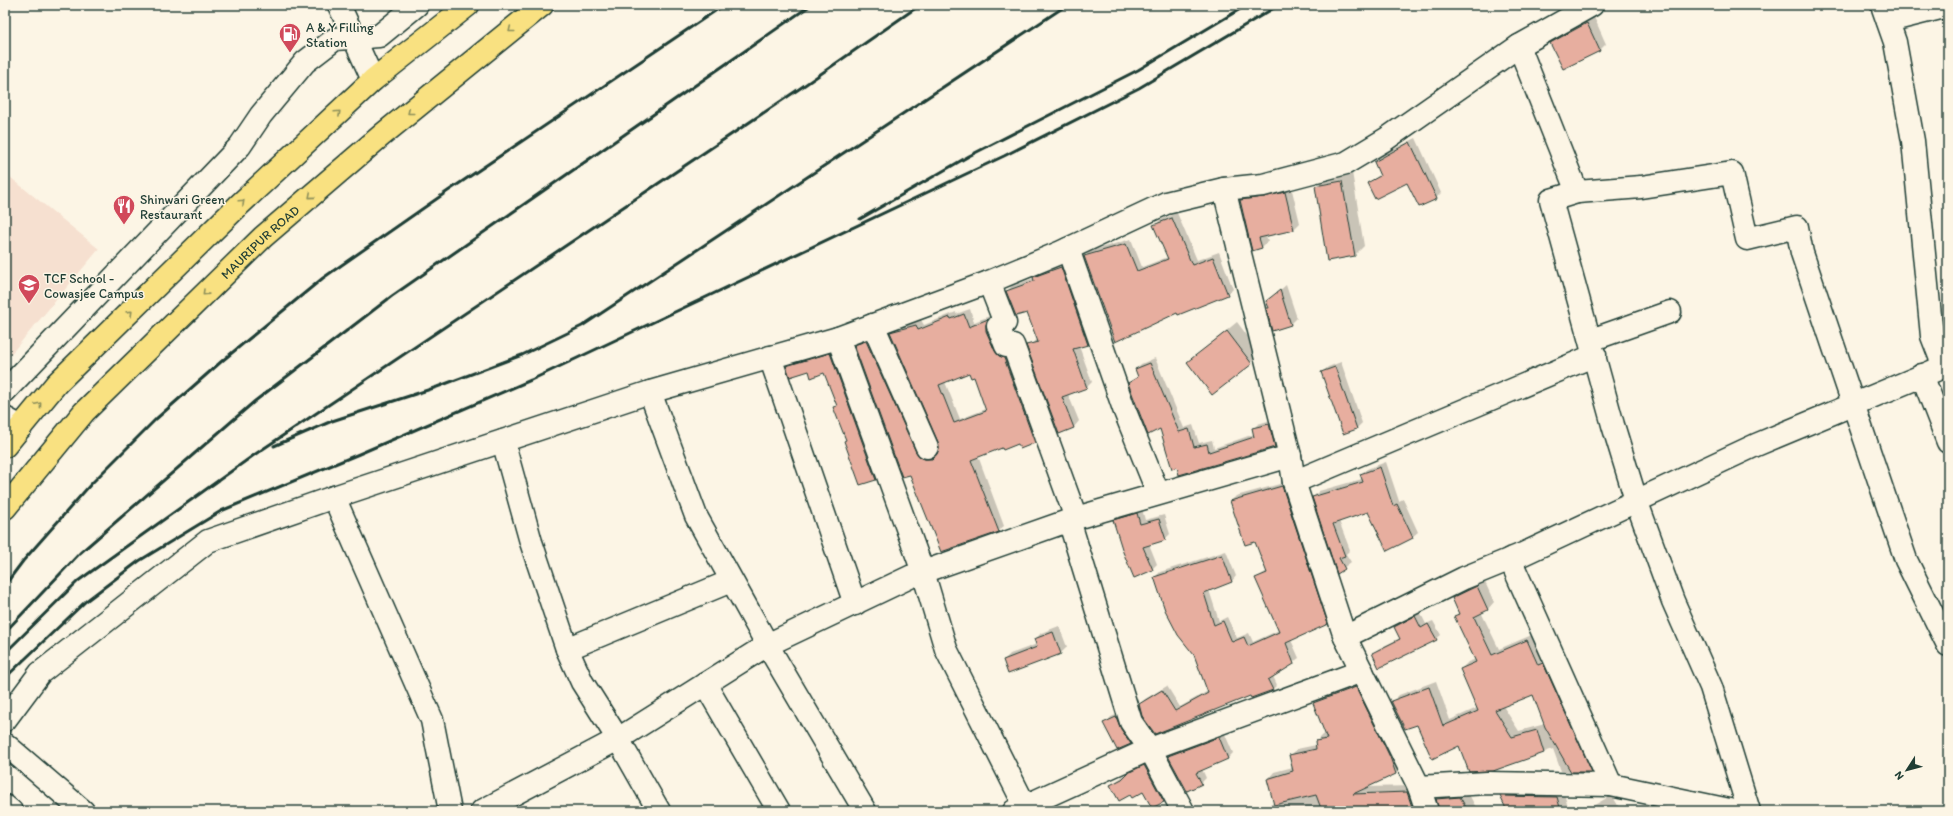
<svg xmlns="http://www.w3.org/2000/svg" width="1953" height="816" font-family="Itim,sans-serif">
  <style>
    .built { fill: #f6e0d0 }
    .shadow { fill: #0003; fill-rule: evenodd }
    .building { fill: #e7ae9f; stroke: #1f3d34; fill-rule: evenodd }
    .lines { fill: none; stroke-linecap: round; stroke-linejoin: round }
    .street-casing { stroke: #1f3d34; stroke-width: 25 }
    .secondary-casing { stroke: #1f3d34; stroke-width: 25 }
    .highway-casing { stroke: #1f3d34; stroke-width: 25 }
    .street { stroke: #fcf5e5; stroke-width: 22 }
    .secondary { stroke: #fcf5e5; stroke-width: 22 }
    .highway { stroke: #f9e181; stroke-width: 22 }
    .rail { stroke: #1f3d34; stroke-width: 3 }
    .oneway { stroke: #8c8f5a }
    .labels { text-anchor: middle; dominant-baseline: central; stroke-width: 3; stroke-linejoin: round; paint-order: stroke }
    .poi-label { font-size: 13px; fill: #1f3d34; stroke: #fcf5e5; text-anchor: start }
    .street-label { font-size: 13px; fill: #1f3d34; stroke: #fcf5e5 }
  </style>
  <rect width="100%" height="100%" fill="#fcf5e5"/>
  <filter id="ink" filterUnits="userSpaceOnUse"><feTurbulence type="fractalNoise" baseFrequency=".025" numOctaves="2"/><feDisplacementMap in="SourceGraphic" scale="8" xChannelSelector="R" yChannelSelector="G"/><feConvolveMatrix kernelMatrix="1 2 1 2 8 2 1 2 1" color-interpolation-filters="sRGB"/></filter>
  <g filter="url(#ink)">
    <polygon class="built" points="5,173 99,249 5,361"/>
    <g class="shadow">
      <polygon points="1594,17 1606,44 1600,50 1564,68 1551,43 1557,37"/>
      <polygon points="1416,138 1441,193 1436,198 1408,182 1368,183 1381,174 1375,162 1380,156"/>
      <polygon points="1352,172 1364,246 1354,256 1316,186 1326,176"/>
      <polygon points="1291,186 1300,223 1294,229 1266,236 1268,241 1262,247 1241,200 1247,194"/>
      <polygon points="1177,213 1197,260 1219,252 1233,289 1228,294 1179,314 1085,257 1090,251 1131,239 1142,267 1168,257 1155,226 1160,220"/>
      <polygon points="1066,262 1093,339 1088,344 1079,346 1092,382 1087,387 1068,394 1079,421 1074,427 1059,432 1028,346 1038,339 1028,311 1007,291 1012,286 1034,278 1039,272"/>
      <polygon points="1286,285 1297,318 1291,324 1267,309 1269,307 1268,301"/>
      <path d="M970,309L974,322L992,315L991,318L1003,350L1040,436L1035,442L1020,448L1018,443L978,456L1004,526L998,531L911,474L855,346L861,340L872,336L931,454L939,453L940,448L939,442L891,332L897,327L921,320L924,325L956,312V314ZM970,372L974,376L986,409L960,419L945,382Z"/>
      <polygon points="1237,322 1261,354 1212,393 1188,362"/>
      <polygon points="835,349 881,474 876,479 861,484 847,439 834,408 837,404 825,371 787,366 793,361"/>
      <polygon points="1155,358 1184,428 1193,425 1199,443 1212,440 1214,448 1254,434 1253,429 1258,424 1274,419 1279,441 1274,446 1178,466 1161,428 1129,383 1139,376 1136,369 1141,364"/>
      <polygon points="1341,362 1362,423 1357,428 1322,372 1328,367"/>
      <polygon points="1386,462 1399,501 1403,499 1418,532 1412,537 1368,510 1339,521 1350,550 1346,554 1351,562 1338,572 1313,497 1319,491 1362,479 1361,474 1367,469"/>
      <polygon points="1287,482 1332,618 1327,623 1291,640 1299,658 1273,676 1277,685 1273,689 1251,695 1155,733 1140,704 1145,699 1167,686 1180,707 1208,691 1195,655 1155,577 1160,572 1226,551 1236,576 1232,581 1209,590 1219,621 1227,617 1237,638 1249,633 1253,642 1279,630 1256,578 1267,571 1255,541 1231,501 1236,496"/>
      <polygon points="1142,509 1145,520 1164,515 1170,534 1165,539 1149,544 1157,564 1152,569 1114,520 1119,516"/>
      <path d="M1484,580L1494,602L1488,609L1481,612L1499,649L1534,634L1598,765L1591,771H1561L1553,749L1493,770L1460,745L1418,724L1392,702L1399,695L1436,681L1450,720L1477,708L1461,669L1468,662L1476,659L1456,616L1459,612L1453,598L1460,592ZM1534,694L1545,724L1519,731L1503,706Z"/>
      <polygon points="1420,612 1426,624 1433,621 1441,635 1436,639 1373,654 1378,649 1400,638 1395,627 1399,623"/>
      <polygon points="1059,626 1067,647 1061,653 1004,660 1010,654 1037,644 1035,640 1041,633"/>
      <polygon points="1362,681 1402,767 1396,774 1366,787 1414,786 1424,811 1259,811 1275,802 1268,779 1274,772 1293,767 1290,756 1297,749 1316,745 1316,742 1323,735 1326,734 1314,703 1321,697"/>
      <polygon points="1123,712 1137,737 1131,743 1117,749 1105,724 1111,717"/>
      <polygon points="1224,732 1233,753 1228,758 1202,769 1206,778 1201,783 1169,756 1174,751"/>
      <polygon points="1150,761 1168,796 1163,801 1144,790 1131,794 1111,785 1134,768"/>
      <polygon points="1508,789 1563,790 1569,811 1500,811 1507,808 1502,796"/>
      <polygon points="1467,791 1478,811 1440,811 1437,799 1444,792"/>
      <polygon points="1612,795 1621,811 1584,811"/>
    </g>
    <g class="building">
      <polygon points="1587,23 1600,51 1563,69 1550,43"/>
      <polygon points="1410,142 1437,199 1419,207 1407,183 1375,199 1367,183 1380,176 1374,162"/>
      <polygon points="1342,181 1355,256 1327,261 1315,186"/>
      <polygon points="1285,192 1294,230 1259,238 1262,248 1252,251 1240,200 1264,197"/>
      <polygon points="1172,218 1192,265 1213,257 1228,295 1178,315 1177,313 1115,342 1084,256 1126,244 1137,271 1168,259 1153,225"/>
      <polygon points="1061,267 1088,345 1073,349 1087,388 1062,397 1074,428 1059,434 1026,345 1038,342 1027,313 1016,316 1006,291 1034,281 1033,277"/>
      <polygon points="1280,290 1291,325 1272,331 1266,308 1269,308 1266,301"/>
      <path d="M964,314L969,327L988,319L986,325V331L995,351L998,355L1004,358L1035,443L1020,449L1018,444L1003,450L1002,448L971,460L999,532L941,552L910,475L902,477L854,345L866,341L916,452L920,457L925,459H932L937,454L939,448L938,442L890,332L916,325L918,330L950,317L951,319ZM969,373L971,378L974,377L986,411L954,423L939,385Z"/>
      <polygon points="1227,331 1252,364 1212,395 1187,362"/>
      <polygon points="830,353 876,480 860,485 844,441 846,440 833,407 837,406 824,373 811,378 809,371 790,377 786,366"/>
      <polygon points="1150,363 1179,432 1189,429 1194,447 1207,444 1209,452 1254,437 1252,428 1269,424 1275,447 1179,475 1177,467 1172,469 1160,429 1148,435 1128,383 1138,377 1135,369"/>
      <polygon points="1335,367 1357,429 1343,434 1321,372"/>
      <polygon points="1380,467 1393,506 1397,504 1413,538 1387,551 1368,512 1333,524 1345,556 1339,558 1345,569 1337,574 1312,497 1363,482 1360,474"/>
      <polygon points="1282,486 1328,624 1286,643 1294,664 1268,680 1273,690 1251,698 1250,696 1155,734 1142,716 1139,704 1162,690 1175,711 1208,693 1194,655 1178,635 1165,610 1154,577 1222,555 1232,582 1204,593 1214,625 1223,621 1232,642 1244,637 1248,646 1279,632 1255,578 1267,573 1255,542 1245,545 1230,501"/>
      <polygon points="1137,513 1140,524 1159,519 1166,540 1143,547 1153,570 1134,578 1123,552 1113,520"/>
      <polygon points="1477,586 1488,610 1474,617 1492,655 1527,640 1538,665 1543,663 1592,772 1571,772 1545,727 1533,695 1495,710 1512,737 1537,730 1544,753 1493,771 1469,772 1459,746 1432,759 1417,725 1405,729 1391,701 1429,687 1443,726 1478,711 1460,669 1476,662 1454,616 1459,614 1452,598"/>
      <polygon points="1415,616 1421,628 1428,624 1437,640 1379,668 1372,653 1400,639 1394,627"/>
      <polygon points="1053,632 1061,654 1008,674 1003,660 1037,647 1034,639"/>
      <polygon points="1356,687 1390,757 1396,774 1353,794 1407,792 1413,810 1322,811 1316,795 1274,805 1267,779 1293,771 1289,755 1316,749 1315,741 1327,739 1313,703"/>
      <polygon points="1116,717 1121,729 1131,744 1117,750 1103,723"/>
      <polygon points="1219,737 1228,759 1196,773 1202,784 1187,791 1168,756"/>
      <polygon points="1144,765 1164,802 1152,808 1143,792 1132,798 1130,795 1119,801 1110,785 1122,779 1128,773"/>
      <polygon points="1500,796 1557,797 1561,811 1507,811"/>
      <polygon points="1460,797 1468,811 1439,811 1436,799"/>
    </g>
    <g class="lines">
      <g class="street-casing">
        <g id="street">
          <polyline points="1882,5 1895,42 1913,141 1932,336 1944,367"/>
          <polyline points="1888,21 1948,6"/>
          <polyline points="1519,46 1577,192 1551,200 1613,425 1636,500 1673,601 1711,687 1749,811"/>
          <polyline points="1224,189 1290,456 1294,482 1345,637 1419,787 1427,811"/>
          <polyline points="1577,192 1641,187 1732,173 1747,239 1797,227 1802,253 1906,560 1948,645"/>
          <polyline points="1068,249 1124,409 1158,493"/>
          <polyline points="989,282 1005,323 998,326 1006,346 1013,345 1076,518"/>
          <polyline points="873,325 927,447"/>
          <polyline points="838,338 923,572 946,649 1025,806"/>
          <polyline points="1591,340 1670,312"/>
          <polyline points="770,357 855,604"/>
          <polyline points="1922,375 1948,442"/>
          <polyline points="5,391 240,146 261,115 305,62 335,39 379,36 417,5"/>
          <polyline points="650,392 696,516 772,653 865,811"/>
          <polyline points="503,441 531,542 567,649 582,682 618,739 659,811"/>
          <polyline points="1294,482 1595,355"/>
          <polyline points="334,497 432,720 450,811"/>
          <polyline points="1069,520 1131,722 1150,749 1183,811"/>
          <polyline points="1510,559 1611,785"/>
          <polyline points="1345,637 1464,578 1523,554 1756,445 1948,365"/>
          <polyline points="567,649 731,581"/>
          <polyline points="705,684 779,811"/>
          <polyline points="5,744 83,811"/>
          <polyline points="1419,787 1487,783 1611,785 1734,811"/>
          <polyline points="5,806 11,811"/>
          <polyline points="482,811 618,739 767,645 912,576 1076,518 1290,456"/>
          <polyline points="1014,811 1150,749 1362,671"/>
        </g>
      </g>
      <g class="secondary-casing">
        <g id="secondary">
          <polyline points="339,5 373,80"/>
          <polyline points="5,418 21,427"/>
          <polyline points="5,720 40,673 208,541 334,497 650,392 838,338 989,282 1059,253 1166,203 1224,189 1263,185 1346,163 1386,139 1519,46 1592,5"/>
        </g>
      </g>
      <g class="highway-casing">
        <g id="highway">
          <polyline points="5,446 57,383 238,206 373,80 468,5"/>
          <path id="s1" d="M5,508L84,412L263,237L382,135L542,5"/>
        </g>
      </g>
      <use href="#street" class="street"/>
      <use href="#secondary" class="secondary"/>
      <use href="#highway" class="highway"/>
      <g class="rail">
        <polyline points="860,219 969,156 1138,70 1247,5"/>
        <polyline points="274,446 332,421 437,387 522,355 582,326 1067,5"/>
        <polyline points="5,585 23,561 91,484 156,419 222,361 323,278 448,191 724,5"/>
        <polyline points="5,632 80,553 255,401 392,296 811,5"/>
        <polyline points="5,653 78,581 254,455 799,89 920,5"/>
        <polyline points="5,678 86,601 139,561 221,511 359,454 531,380 1004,156 1139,88 1279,5"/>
      </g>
    </g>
    <defs><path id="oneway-chevron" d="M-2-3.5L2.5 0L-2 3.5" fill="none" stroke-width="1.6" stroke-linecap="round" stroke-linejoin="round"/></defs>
    <g class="oneway">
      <use href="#oneway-chevron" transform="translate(511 30) rotate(141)"/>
      <use href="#oneway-chevron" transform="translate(410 112) rotate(141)"/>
      <use href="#oneway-chevron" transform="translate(338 113) rotate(-43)"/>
      <use href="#oneway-chevron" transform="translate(311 196) rotate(139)"/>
      <use href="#oneway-chevron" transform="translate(242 202) rotate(-43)"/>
      <use href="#oneway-chevron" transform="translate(205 293) rotate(136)"/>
      <use href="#oneway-chevron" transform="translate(130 313) rotate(-44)"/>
      <use href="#oneway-chevron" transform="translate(39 405) rotate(-50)"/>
    </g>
  </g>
  <defs>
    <g id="fuel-pin" transform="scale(1.15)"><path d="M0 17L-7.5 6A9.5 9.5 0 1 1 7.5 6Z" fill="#d1495b" stroke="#fcf5e5"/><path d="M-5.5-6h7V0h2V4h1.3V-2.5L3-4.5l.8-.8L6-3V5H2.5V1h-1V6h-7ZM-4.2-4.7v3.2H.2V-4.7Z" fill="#fff"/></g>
    <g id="restaurant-pin" transform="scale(1.15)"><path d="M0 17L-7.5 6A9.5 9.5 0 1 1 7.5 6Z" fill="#d1495b" stroke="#fcf5e5"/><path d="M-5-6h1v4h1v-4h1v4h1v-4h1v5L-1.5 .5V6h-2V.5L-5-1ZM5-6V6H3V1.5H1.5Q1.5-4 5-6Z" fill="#fff"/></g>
    <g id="school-pin" transform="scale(1.15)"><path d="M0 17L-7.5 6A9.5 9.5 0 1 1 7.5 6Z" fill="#d1495b" stroke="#fcf5e5"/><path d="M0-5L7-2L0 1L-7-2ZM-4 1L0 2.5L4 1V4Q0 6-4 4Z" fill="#fff"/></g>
  </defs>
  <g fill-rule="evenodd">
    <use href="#fuel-pin" x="290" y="34"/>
    <use href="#restaurant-pin" x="124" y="206"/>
    <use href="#school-pin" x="29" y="285"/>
  </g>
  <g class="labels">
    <g class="poi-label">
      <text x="306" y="27">A &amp; Y Filling<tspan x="306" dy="15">Station</tspan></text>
      <text x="140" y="199">Shinwari Green<tspan x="140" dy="15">Restaurant</tspan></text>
      <text x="44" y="278">TCF School -<tspan x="44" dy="15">Cowasjee Campus</tspan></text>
    </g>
    <g class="street-label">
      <text stroke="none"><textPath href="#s1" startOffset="369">MAURIPUR ROAD</textPath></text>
    </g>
  </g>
  <rect width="1953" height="816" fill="none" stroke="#fcf5e5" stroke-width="20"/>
  <rect x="10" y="10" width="1933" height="796" fill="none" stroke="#1f3d34" stroke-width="1.5" filter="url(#ink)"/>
  <g transform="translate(1907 770) rotate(234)" stroke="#fcf5e5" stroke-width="3" paint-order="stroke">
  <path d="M0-3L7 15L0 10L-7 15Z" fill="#1f3d34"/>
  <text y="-6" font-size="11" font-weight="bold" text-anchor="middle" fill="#1f3d34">N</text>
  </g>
</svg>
